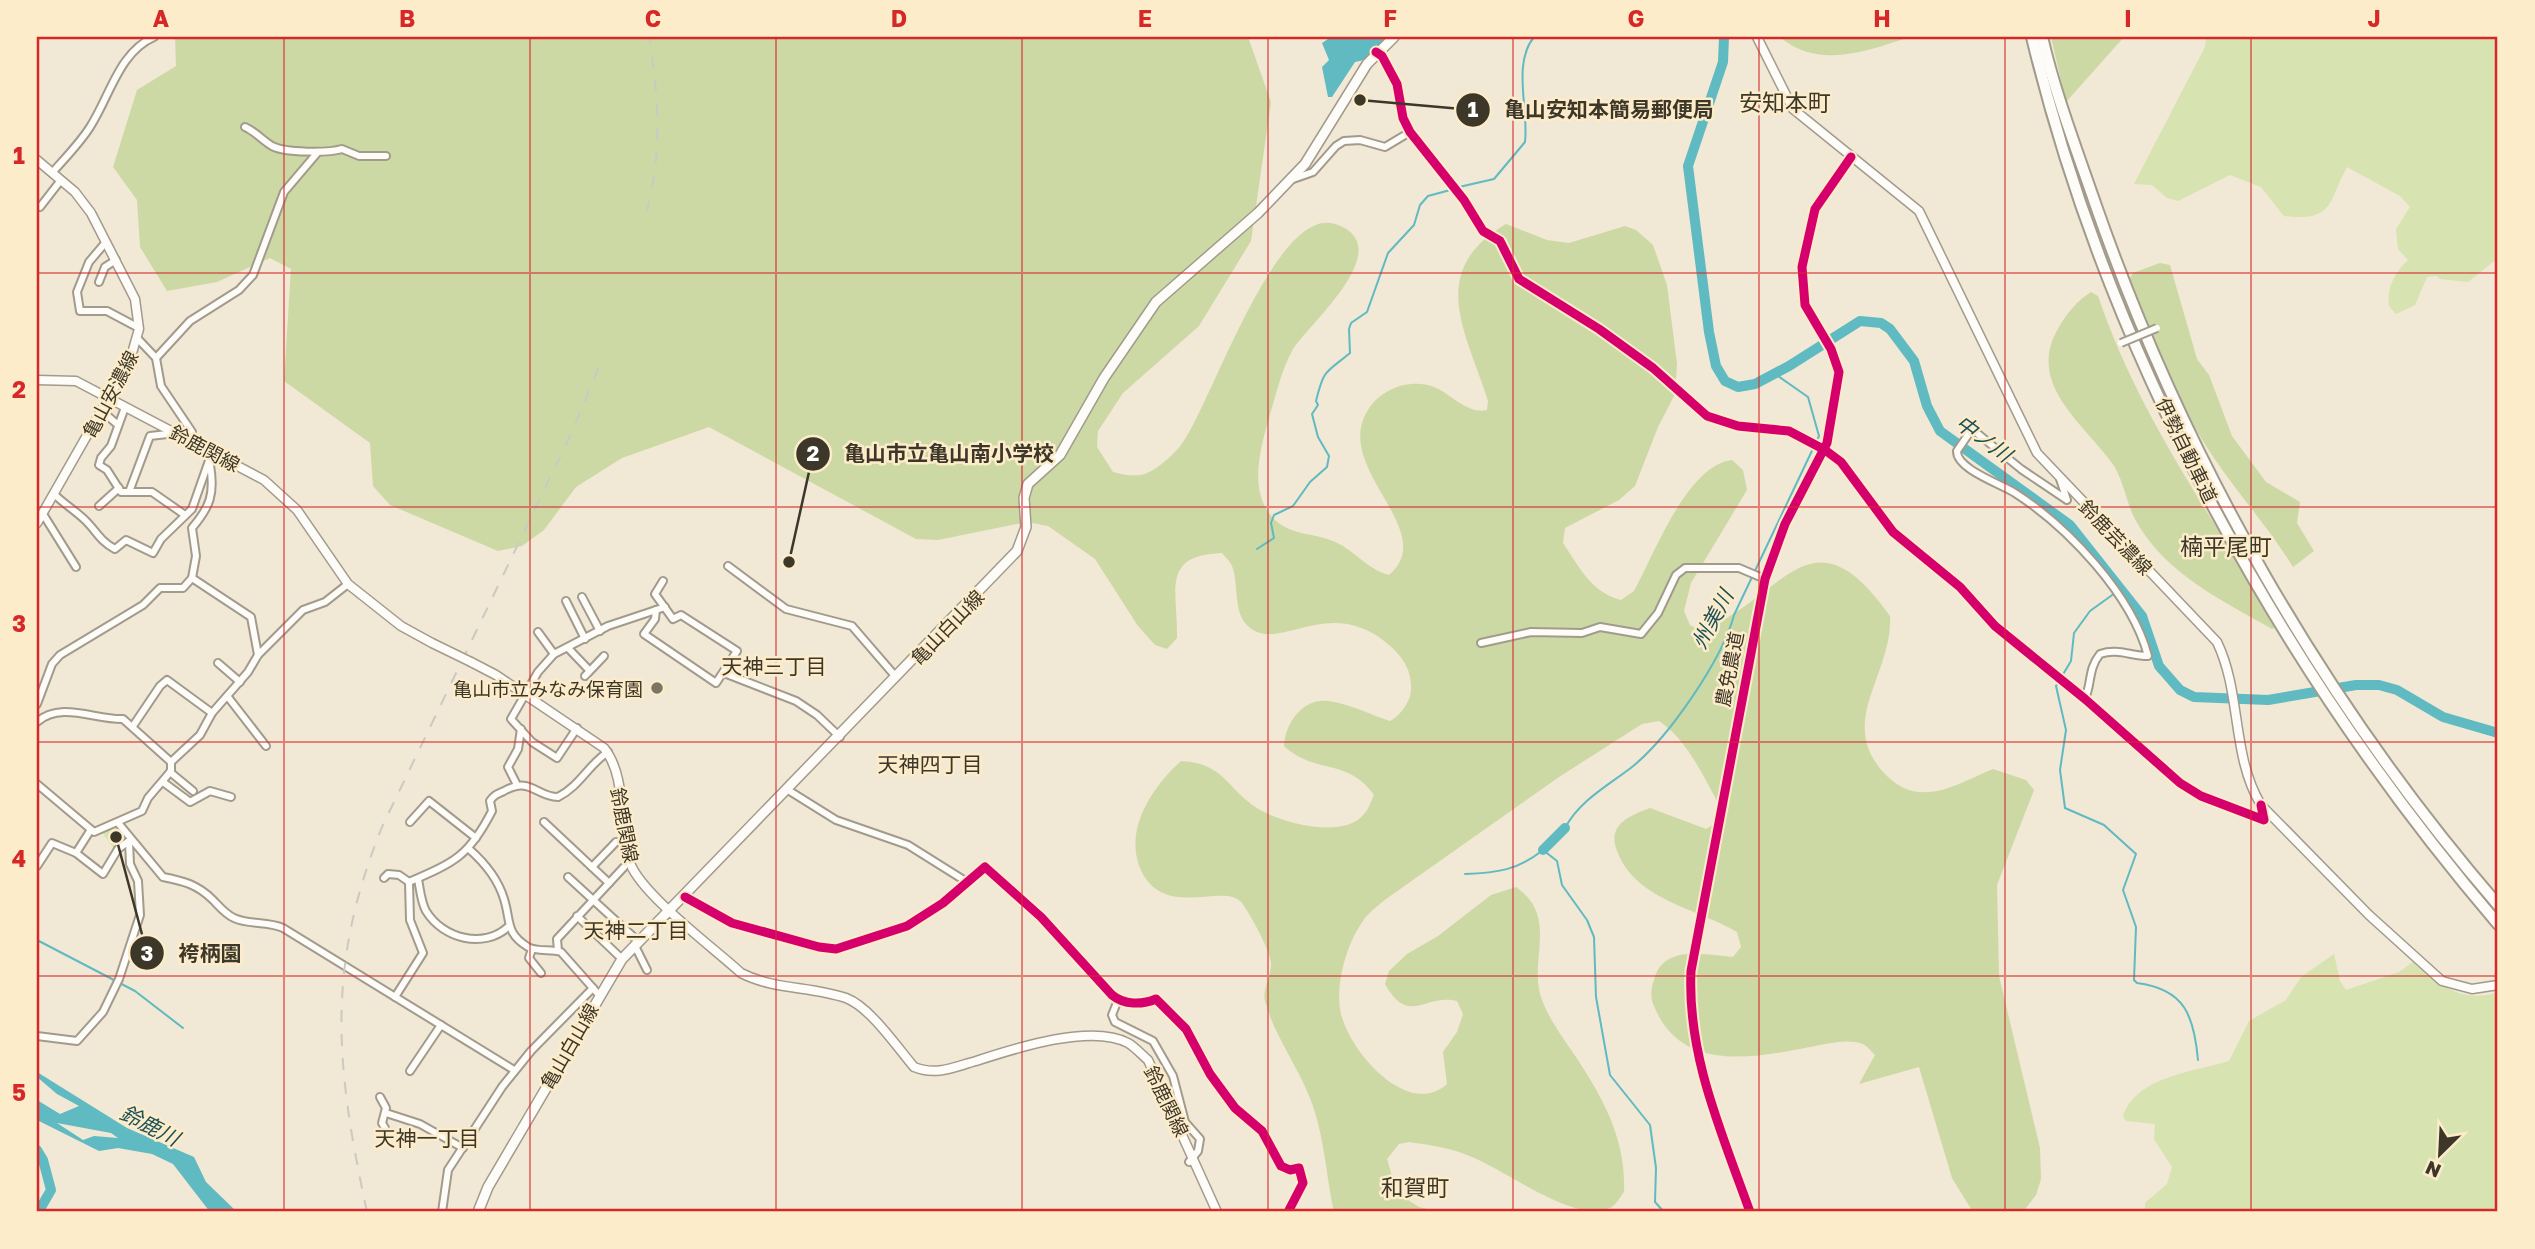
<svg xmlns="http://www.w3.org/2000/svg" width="2535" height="1249" font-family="'Golos Text','Noto Sans JP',sans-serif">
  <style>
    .green { fill: #d7e3b0 }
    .forest { fill: #cdd9a5 }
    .water { fill: #5fbac1; fill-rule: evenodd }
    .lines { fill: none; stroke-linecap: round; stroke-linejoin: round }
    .stream { stroke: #5fbac1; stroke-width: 2 }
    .river { stroke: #5fbac1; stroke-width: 10 }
    .minor-casing { stroke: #a29b8c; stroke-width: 10 }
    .tertiary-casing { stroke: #a29b8c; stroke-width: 10 }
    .secondary-casing { stroke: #a29b8c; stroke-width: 11 }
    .primary-casing { stroke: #a29b8c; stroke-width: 12 }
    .motorway-casing { stroke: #a29b8c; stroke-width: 14 }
    .minor { stroke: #fdfcf9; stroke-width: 6 }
    .tertiary { stroke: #fdfcf9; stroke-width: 7 }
    .secondary { stroke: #fdfcf9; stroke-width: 8 }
    .primary { stroke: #fdfcf9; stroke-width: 9 }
    .motorway { stroke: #fdfcf9; stroke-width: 10 }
    .rail { stroke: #cbc9c3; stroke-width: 2; stroke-dasharray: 12 12; stroke-linecap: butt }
    .minor-bridge-casing { stroke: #a29b8c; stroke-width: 10; stroke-linecap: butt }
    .secondary-bridge-casing { stroke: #a29b8c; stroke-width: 11; stroke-linecap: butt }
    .minor-bridge { stroke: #fdfcf9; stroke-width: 6 }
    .secondary-bridge { stroke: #fdfcf9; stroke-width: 8 }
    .cycleway-casing { stroke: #fdecc9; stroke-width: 13 }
    .cycleway { stroke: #d6006c; stroke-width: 9 }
    .grid { fill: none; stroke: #d62828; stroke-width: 2; stroke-opacity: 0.55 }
    .poi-dot { fill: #7c7565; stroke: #fdecc9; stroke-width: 2.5 }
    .labels { text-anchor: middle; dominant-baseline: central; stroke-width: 5; stroke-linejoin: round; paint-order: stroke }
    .street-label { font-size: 19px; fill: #3d3729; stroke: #fdecc9 }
    .poi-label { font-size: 19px; fill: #3d3729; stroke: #fdecc9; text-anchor: end }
    .water-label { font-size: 21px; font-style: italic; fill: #1d5159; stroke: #fdecc9 }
    .neighbourhood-label { font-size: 21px; fill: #3d3729; stroke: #fdecc9 }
    .quarter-label { font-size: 23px; fill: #3d3729; stroke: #fdecc9 }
    .leader { fill: none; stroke: #3d3729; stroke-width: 2.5 }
    .callout-dot { fill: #3d3729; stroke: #fdecc9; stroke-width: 2.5 }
    .mark-label { font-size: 21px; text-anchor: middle; font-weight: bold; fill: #fff }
    .callout-label { font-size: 21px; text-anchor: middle; font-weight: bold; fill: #3d3729; stroke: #fdecc9; stroke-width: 5; stroke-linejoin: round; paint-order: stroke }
    .neatline { fill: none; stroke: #d62828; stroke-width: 2.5 }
    .grid-label { font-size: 23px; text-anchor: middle; font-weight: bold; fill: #d62828 }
  </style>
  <rect width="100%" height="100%" fill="#f1e8d5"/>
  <g class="green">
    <path d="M2206,37H2498V258L2468,282L2440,279L2437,276L2427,277L2415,305L2396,314L2389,306C2386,288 2396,271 2408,260L2398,249L2396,229L2410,207L2400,196L2347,167C2328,202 2334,222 2284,216L2261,187L2230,175L2178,201L2167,198L2152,185L2134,184L2205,47Z"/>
    <polygon points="115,827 126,841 114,849 102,832"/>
    <path d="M2334,954L2340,981L2346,990L2399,972L2413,962C2436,986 2466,1004 2498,992V1212H2145V1203L2167,1184L2172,1167L2154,1139L2155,1124L2126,1121L2123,1116C2137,1076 2194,1072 2229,1061L2249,1021L2286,1000L2301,977Z"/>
  </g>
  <g class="forest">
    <path d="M175,37H1248L1271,102L1251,241L1199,326L1123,393L1098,431L1097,447L1113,472C1124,475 1139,478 1149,472C1159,468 1175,453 1181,445C1210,408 1275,205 1335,224C1402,246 1306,326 1292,351C1282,369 1277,391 1271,411C1262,444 1245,492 1276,521C1293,535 1311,533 1330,540C1352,547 1366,569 1389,575C1441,531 1331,468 1368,410C1381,389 1410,378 1434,387C1450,393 1468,415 1487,410L1488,401C1467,333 1425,272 1506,224L1547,240L1569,243L1625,226L1636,230L1653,245L1667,285L1677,364L1675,394L1658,427L1635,486L1619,500L1565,528L1563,543C1579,567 1592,593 1621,600L1634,591C1654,555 1687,465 1732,460L1743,470L1747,490L1691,583L1684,611L1690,625L1700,631C1785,599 1810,503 1890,616C1893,676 1833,724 1888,777C1921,809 1959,783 1993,769L2026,780L2034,790L1997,885L1999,976L2040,1148L2041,1179L2036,1195L2023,1212H1973L1952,1178L1919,1067L1859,1084L1875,1055C1872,1052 1867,1046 1863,1044C1849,1038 1825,1044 1810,1047C1754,1058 1681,1073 1654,1006C1650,998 1651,988 1654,980C1663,944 1705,955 1733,957L1741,947L1737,932C1695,907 1633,900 1616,848C1608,823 1632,815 1650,808L1706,829L1715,824L1720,806C1703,777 1688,740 1659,721L1642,724L1559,777L1386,899C1379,905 1368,913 1363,921C1347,943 1336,982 1340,1009C1346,1048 1407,1120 1447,1084L1443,1052L1457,1032L1463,1014L1457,1001C1425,993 1409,1027 1385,984L1389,971L1407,954L1438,936L1491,895L1516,887C1560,918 1527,961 1542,1000C1552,1026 1569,1045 1583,1068C1608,1107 1626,1145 1624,1192C1620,1197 1616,1205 1610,1208C1575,1224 1507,1171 1472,1157C1452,1148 1430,1145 1409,1142L1399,1144L1387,1159L1397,1193L1419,1207L1440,1212H1334C1326,1175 1324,1133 1310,1098C1297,1065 1274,1035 1265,1001C1262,990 1271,977 1271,965C1272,953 1250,914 1242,903C1224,881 1163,922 1140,868C1124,829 1153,786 1181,761C1224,763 1227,789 1257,808C1280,823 1344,840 1364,814C1369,809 1371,801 1374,795C1347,757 1315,775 1284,746C1285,723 1303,698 1328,701C1348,703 1371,715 1390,721C1400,716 1410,702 1411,691C1412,671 1404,658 1389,645C1331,595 1284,649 1253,630C1231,617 1240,586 1232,566C1230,561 1225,557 1222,553C1160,555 1178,591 1177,638L1167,649L1155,645L1138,626L1095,559L1048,526L1027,522L938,540L916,539L709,427L622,458L576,487L544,530L522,546L498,551L390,505L373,486L370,443L284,381L291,269L270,258L217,282L167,291L140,247L137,200L113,167L137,90L176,66Z"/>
    <path d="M1780,37H1910C1866,51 1819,70 1780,37Z"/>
    <polygon points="2051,37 2124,37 2066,102"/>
    <path d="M2160,263L2170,265L2197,359L2209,375L2232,436L2266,482L2300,502L2297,523L2314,551L2293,567C2269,528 2239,495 2214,458C2179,407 2157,348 2132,293L2129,280L2133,273Z"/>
    <path d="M2091,292L2098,296C2139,417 2213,518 2278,626L2272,629C2221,600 2166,574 2136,521C2126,503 2124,480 2112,463C2082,422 2025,383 2059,327C2067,313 2077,301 2091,292Z"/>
  </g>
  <g class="water">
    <polygon points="1389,37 1364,60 1355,62 1332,97 1328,97 1322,67 1329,60 1322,43 1331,37"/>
    <path d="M37,1072L127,1128L194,1157L206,1182L237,1212H210L173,1164L152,1154L118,1148L99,1151L37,1120V1100L60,1114L79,1106L57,1094L37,1077ZM57,1123L111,1133L118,1138L94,1136L83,1140Z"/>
  </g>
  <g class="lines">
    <g class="stream">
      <path d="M1459,187L1494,179L1525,142C1529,109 1512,64 1534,37"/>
      <path d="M1257,549L1274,538L1271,523L1274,515L1293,506L1310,482L1327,467L1329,456L1318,437L1312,414L1318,405L1316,401C1324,368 1326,373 1350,353L1349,329L1351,323L1367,312L1388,253L1414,225L1420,205L1428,196L1454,189"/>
      <path d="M2115,593L2090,611L2074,633L2071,661L2056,686L2066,730L2060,770L2065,808L2104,825L2136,854L2123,890L2136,927L2134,980L2137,983C2185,989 2194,1016 2198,1060"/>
      <path d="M1565,828C1580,800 1609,785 1632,767C1669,737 1722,660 1734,615L1819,436L1808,397L1775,374"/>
      <path d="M1465,874C1497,873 1518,870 1543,850L1557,861L1562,885L1587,920L1594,937L1596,997L1610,1075L1650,1125L1656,1168L1655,1202L1664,1212"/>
      <polyline points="37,940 135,991 183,1028"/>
    </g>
    <g class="river">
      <polyline points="1724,37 1723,62 1688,166 1709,332 1716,366 1725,381 1738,387 1755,384 1789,366 1860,321 1881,323 1890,329 1914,361 1927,406 1940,431 2070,525 2142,616 2159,666 2180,690 2194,697 2268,700 2356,685 2379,685 2397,690 2443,717 2498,733"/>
      <polyline points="1543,850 1565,828"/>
      <polyline points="37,1150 43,1160 51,1190 40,1209"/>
    </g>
    <g class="minor-casing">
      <g id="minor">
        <polyline points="1376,52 1382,56 1397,84 1403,118 1410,132 1464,200 1483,231 1500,241 1519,279 1599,329 1653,368 1707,416 1738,426 1789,431 1825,450 1841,462 1893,532 1960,587 1995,626 2085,699 2180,783 2201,796 2264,820 2262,807"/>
        <path d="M245,127C256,132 262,140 272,146C285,153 328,153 342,149L359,156H386"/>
        <path d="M52,173C65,158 80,143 90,127C110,96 119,52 154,37"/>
        <polyline points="1293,179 1313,172 1336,146 1344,141 1360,140 1385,147 1410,132"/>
        <polyline points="40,207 61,180"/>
        <polyline points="106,242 89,262 77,292 80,311 107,311 139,328"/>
        <polyline points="99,282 105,267 116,260"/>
        <polyline points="138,339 156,358 161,386 192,432 191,441"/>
        <polyline points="156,358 190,321 239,290 253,275 284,192 318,152"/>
        <polyline points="124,410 111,446 101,458 99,465 107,470 121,492 152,492 185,515"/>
        <polyline points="102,411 118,425"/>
        <path d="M2060,479L2067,500L2021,469L1972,429L1957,451C1956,469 2001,484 2015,493C2068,527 2132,595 2148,656C2130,656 2118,648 2100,654C2088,669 2092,682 2085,699"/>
        <polyline points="129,492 150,436 176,433"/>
        <path d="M54,494C64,504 76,511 86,521C97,532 100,541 115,549L126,540L153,553L161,539L192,509L212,452"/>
        <polyline points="99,506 119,488"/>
        <polyline points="43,514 76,567"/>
        <polyline points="728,566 786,609 852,626 896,677"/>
        <path d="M192,578L196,556L192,528C210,507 215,494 210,465"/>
        <polyline points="582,597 600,631"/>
        <polyline points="566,601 585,639"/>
        <polyline points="656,610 655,619 644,634 716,683 737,651 681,615 673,619 655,594 663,581"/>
        <polyline points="538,632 554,654"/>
        <polyline points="1481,643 1531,632 1582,633 1600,627 1641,634 1658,613 1676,575 1685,568 1739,568 1765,579"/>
        <polyline points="568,648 589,670"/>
        <polyline points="218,663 240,682"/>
        <polyline points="724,673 796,701 817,715 840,737"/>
        <polyline points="585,676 604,656"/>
        <polyline points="228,697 266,746"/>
        <polyline points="37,704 52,664 60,655 143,605 160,588 183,588 192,578 251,617 258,655"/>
        <path d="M37,722C61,701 95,720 123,719L171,762"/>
        <polyline points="133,726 160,686 167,680 212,713"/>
        <polyline points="577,728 557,758 532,742 511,719 538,672 554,654 608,626 665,607"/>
        <polyline points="170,772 193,791"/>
        <polyline points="163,782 190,802 210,791 231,797"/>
        <polyline points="37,784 94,832 142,811 148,798 171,771 171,762 200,735 212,713 248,672 258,655 303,610 325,602 348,584"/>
        <polyline points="517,785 508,767 518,749 521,729"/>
        <polyline points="788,790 836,820 908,845 967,882"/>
        <polyline points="410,822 429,801 476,838"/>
        <polyline points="544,822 609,883"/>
        <path d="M119,824L163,877C183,881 197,884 213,900C219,906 225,914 234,918C249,925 267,921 283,928L514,1070"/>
        <path d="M469,849C485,863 498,879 504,899C511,921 505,933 528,947C537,952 551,949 561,952L599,995"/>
        <polyline points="76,853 103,874 118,849 129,841"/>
        <polyline points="37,866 52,843 76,853 90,831"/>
        <polyline points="592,867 616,842"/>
        <polyline points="568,877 639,942"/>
        <polyline points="384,878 388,874 399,875 409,882"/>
        <path d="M418,879C420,889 421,902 426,911C443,939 484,949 508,927"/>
        <path d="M685,897L732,923L819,947L836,949L907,926L943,903L985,867L1041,917L1112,995C1124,1005 1142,1005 1156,999L1186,1029L1210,1074L1235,1108L1262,1131L1281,1166L1290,1170L1299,1168L1303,1183L1288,1212"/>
        <polyline points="577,916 622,959"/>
        <polyline points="635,946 647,970"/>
        <polyline points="532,949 529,958 541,973"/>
        <polyline points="558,951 557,939 624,867"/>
        <path d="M395,997L423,953L410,920L409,882C455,862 469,856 492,811L490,801C494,795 497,794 504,791C531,776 536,797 558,797C580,786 589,764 608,752"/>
        <polyline points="1118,1000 1112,1015 1115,1022 1153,1041 1173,1076 1185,1122 1200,1139 1198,1151 1189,1162"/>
        <polyline points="37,1036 77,1041 103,1012 119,979 140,915 138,881 130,864 129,842"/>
        <polyline points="410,1071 441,1025"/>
        <polyline points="380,1097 386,1108 382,1123 385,1128"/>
        <polyline points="386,1113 420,1124 463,1148"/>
        <polyline points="442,1212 448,1170 502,1087 531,1051 593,988"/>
      </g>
    </g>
    <g class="tertiary-casing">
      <path id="tertiary" d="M1750,1212C1722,1133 1687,1056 1691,971L1765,579L1785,524L1827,443L1839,372L1831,349L1805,305L1802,267L1815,209L1851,157"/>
    </g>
    <g class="secondary-casing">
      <g id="secondary">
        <path d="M1757,37L1793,109L1919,211L2037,453L2217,642C2242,694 2231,755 2261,805L2369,915L2442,981L2472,989L2498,985"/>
        <polyline points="37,160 75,192 91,213 135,299 139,329 130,360 37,523"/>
        <polyline points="37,380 76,381 264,480 297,510 348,584 401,626 432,643"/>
        <path d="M471,662L496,675L604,748C628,778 618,827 630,863C642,895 714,948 741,973C774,990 811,986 846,998C870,1007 897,1047 914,1067C936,1076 954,1067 976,1061C1013,1049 1091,1023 1128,1043C1135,1047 1142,1055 1148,1060L1217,1212"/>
      </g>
    </g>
    <g class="primary-casing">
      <polyline id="primary" points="478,1212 488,1187 622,959 1017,551 1026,527 1024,498 1028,484 1060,455 1104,378 1156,302 1258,213 1305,164 1367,64 1394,37"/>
    </g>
    <g class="motorway-casing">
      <g id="motorway">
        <path d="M2032,37C2110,361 2283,672 2498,924"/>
        <path d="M2042,37C2055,93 2076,148 2095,203C2184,459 2321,700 2498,905"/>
      </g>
    </g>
    <use href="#minor" class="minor"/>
    <use href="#tertiary" class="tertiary"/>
    <use href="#secondary" class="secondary"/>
    <use href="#primary" class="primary"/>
    <use href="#motorway" class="motorway"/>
    <g class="rail">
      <path d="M647,211C662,152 659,97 649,37"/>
      <path d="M367,1212C336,1068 325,968 382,827L572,432L600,364"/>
    </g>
    <g class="minor-bridge-casing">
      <polyline id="minor-bridge" points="2121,343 2157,328"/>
    </g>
    <g class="secondary-bridge-casing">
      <polyline id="secondary-bridge" points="432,643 471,662"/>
    </g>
    <use href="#minor-bridge" class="minor-bridge"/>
    <use href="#secondary-bridge" class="secondary-bridge"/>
    <g class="cycleway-casing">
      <g id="cycleway">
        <polyline points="1376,52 1382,56 1397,84 1403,118 1410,132 1464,200 1483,231 1500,241 1519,279 1599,329 1653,368 1707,416 1738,426 1789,431 1825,450 1841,462 1893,532 1960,587 1995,626 2085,699 2180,783 2201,796 2264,820 2261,805"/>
        <path d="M685,897L732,923L819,947L836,949L907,926L943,903L985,867L1041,917L1112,995C1124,1005 1142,1005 1156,999L1186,1029L1210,1074L1235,1108L1262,1131L1281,1166L1290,1170L1299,1168L1303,1183L1288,1212"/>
        <path d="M1750,1212C1722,1133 1687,1056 1691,971L1765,579L1785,524L1827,443L1839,372L1831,349L1805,305L1802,267L1815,209L1851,157"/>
      </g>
    </g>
    <use href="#cycleway" class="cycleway"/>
  </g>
  <path class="grid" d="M284,37V1212M530,37V1212M776,37V1212M1022,37V1212M1268,37V1212M1513,37V1212M1759,37V1212M2005,37V1212M2251,37V1212M37,273H2498M37,507H2498M37,742H2498M37,976H2498"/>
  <circle class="poi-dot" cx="657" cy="688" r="7"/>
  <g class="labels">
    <g class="street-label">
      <text transform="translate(110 394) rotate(-62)">亀山安濃線</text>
      <text transform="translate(205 448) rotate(28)">鈴鹿関線</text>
      <text transform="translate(2187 450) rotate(64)">伊勢自動車道</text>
      <text transform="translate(2116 537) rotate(46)">鈴鹿芸濃線</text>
      <text transform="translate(947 627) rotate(-46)">亀山白山線</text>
      <text transform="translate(1729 669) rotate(-79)">農免農道</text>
      <text transform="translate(625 825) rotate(79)">鈴鹿関線</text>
      <text transform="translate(569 1046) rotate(-60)">亀山白山線</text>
      <text transform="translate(1167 1101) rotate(64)">鈴鹿関線</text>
    </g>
    <g class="poi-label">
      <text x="643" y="688">亀山市立みなみ保育園</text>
    </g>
    <g class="water-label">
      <text transform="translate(1984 438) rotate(36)">中ノ川</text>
      <text transform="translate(1712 619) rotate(-62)">州美川</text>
      <text transform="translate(150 1125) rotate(27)">鈴鹿川</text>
    </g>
    <g class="neighbourhood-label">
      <text x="774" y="666">天神三丁目</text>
      <text x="930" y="764">天神四丁目</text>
      <text x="636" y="930">天神二丁目</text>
      <text x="427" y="1138">天神一丁目</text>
    </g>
    <g class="quarter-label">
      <text x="1785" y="102">安知本町</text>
      <text x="2226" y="546">楠平尾町</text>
      <text x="1415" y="1187">和賀町</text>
    </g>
  </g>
  <path class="leader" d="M1360 100L1473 110M789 562L813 454M116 837L147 953"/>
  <g class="callout-dot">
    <circle cx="1360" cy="100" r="7"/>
    <circle cx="789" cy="562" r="7"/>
    <circle cx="116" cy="837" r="7"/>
    <circle cx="1473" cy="110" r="18"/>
    <circle cx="813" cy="454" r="18"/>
    <circle cx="147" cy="953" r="18"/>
  </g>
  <g class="mark-label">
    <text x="1473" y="117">1</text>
    <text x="813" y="461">2</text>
    <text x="147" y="961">3</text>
  </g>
  <g class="callout-label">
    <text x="1609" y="117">亀山安知本簡易郵便局</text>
    <text x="949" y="461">亀山市立亀山南小学校</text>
    <text x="210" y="961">袴柄園</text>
  </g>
  <rect width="2535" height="1249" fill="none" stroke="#fdecc9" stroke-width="77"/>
  <g transform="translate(2440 1154) rotate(204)" stroke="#fdecc9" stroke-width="5" paint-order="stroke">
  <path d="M0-5L12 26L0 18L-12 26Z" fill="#3d3729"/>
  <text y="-10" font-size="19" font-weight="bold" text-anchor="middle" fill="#3d3729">N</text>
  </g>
  <rect x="38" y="38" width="2458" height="1172" class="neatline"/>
  <g class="grid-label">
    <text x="161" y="27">A</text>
    <text x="407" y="27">B</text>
    <text x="653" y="27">C</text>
    <text x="899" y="27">D</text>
    <text x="1145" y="27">E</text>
    <text x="1390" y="27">F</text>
    <text x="1636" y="27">G</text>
    <text x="1882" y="27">H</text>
    <text x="2128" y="27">I</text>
    <text x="2374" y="27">J</text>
    <text x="19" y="164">1</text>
    <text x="19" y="398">2</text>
    <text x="19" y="632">3</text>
    <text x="19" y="867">4</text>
    <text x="19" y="1101">5</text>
  </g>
</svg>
